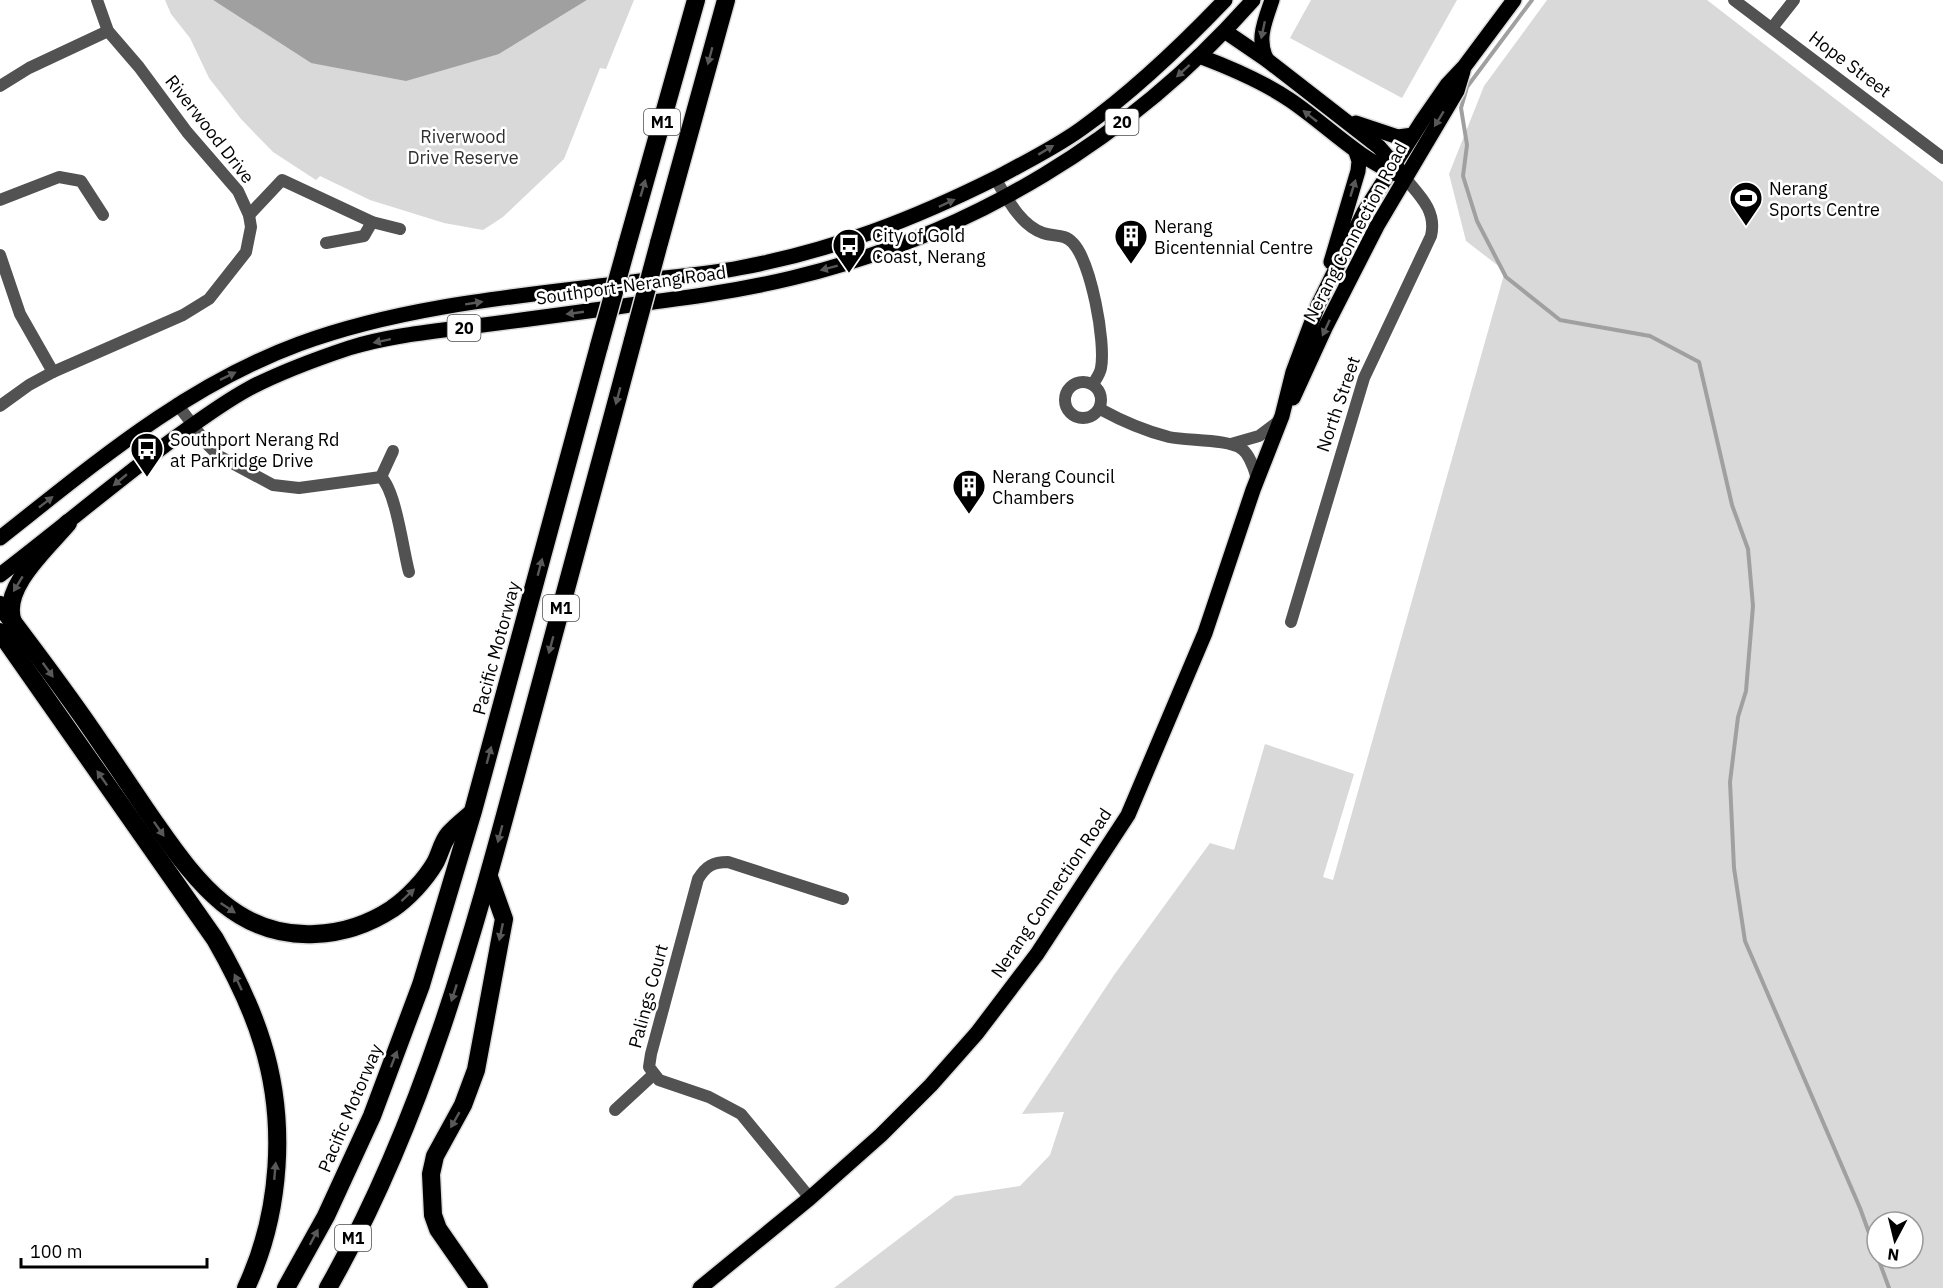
<svg xmlns="http://www.w3.org/2000/svg" width="1943" height="1288" font-family="'IBM Plex Sans',sans-serif">
  <style>
    .green { fill: #d9d9d9; fill-rule: evenodd }
    .water { fill: #a0a0a0 }
    .lines { fill: none; stroke-linecap: round; stroke-linejoin: round }
    .stream { stroke: #a0a0a0; stroke-width: 4 }
    .major-casing { stroke: #dbdbdb; stroke-width: 18 }
    .highway-casing { stroke: #dbdbdb; stroke-width: 21 }
    .minor { stroke: #525252; stroke-width: 12 }
    .major { stroke: #000; stroke-width: 15 }
    .highway { stroke: #000; stroke-width: 18 }
    .highway-bridge-casing { stroke: #dbdbdb; stroke-width: 21; stroke-linecap: butt }
    .highway-bridge { stroke: #000; stroke-width: 18 }
    .oneway { fill: #595959 }
    .labels { text-anchor: middle; dominant-baseline: central; stroke-width: 5; stroke-linejoin: round; paint-order: stroke }
    .shield { fill: #fff; stroke: #4c4c4c; stroke-width: 1.5 }
    .shield-label { font-size: 16px; font-weight: bold; fill: #000 }
    .street-label { font-size: 18px; fill: #000; stroke: #fff }
    .park-label { font-size: 18px; fill: #303030; stroke: #fff }
    .poi-label { font-size: 18px; fill: #000; stroke: #fff; text-anchor: start }
  </style>
  <rect width="100%" height="100%" fill="#fff"/>
  <g class="green">
    <polygon points="165,0 213,0 311,63 499,54 587,0 634,0 606,69 600,68 564,159 503,217 483,230 444,223 370,200 320,176 316,180 273,152 241,119 209,78 190,38 171,14"/>
    <polygon points="1311,0 1457,0 1402,98 1290,38"/>
    <path d="M1547,0H1707L1943,182V1288H834L955,1196L1020,1186L1050,1155L1064,1112L1022,1114L1114,975L1210,843L1234,850L1265,744L1354,774L1323,877L1333,880L1505,271L1466,241L1449,174L1484,86ZM1877,1222H1913V1258H1877Z"/>
  </g>
  <polygon class="water" points="213,0 587,0 499,54 406,81 311,63"/>
  <g class="lines">
    <g class="stream">
      <polyline points="1532,0 1467,87 1461,108 1467,145 1463,176 1477,221 1506,277 1560,320 1650,336 1699,362 1732,505 1748,549 1753,606 1746,691 1738,717 1730,782 1734,868 1745,941 1860,1208 1877,1255"/>
      <polyline points="1878,1258 1889,1288"/>
    </g>
    <g class="major-casing">
      <g id="major">
        <polyline points="1226,32 1267,60 1379,147 1399,170"/>
        <path d="M1199,56C1231,68 1262,81 1290,100C1327,125 1357,158 1399,175"/>
        <path d="M1267,60C1256,40 1265,21 1272,0"/>
        <polyline points="1356,123 1398,137 1413,135"/>
        <polyline points="1331,262 1358,171 1359,161 1356,152"/>
        <polyline points="1293,398 1326,326 1377,226 1457,91 1463,71"/>
        <path d="M0,538C94,464 185,386 299,344C413,302 544,294 664,278C689,275 714,273 739,268C832,251 914,219 998,177C1026,162 1056,147 1081,129C1134,91 1180,47 1225,0"/>
        <path d="M0,575C56,532 111,486 168,443C194,424 222,403 250,388C281,372 316,359 349,348C387,336 429,332 468,327C522,320 576,313 630,305C685,298 738,291 792,278C972,235 1131,138 1253,0"/>
        <polyline points="700,1288 810,1198 881,1135 931,1085 977,1033 1037,954 1128,815 1205,633 1253,490 1282,416 1293,372 1318,305 1364,212 1422,121 1447,85 1464,67 1514,0"/>
      </g>
    </g>
    <g class="highway-casing">
      <g id="highway">
        <polyline points="659,243 726,0"/>
        <polyline points="627,245 696,0"/>
        <path d="M0,605C35,651 70,697 102,745C121,772 139,800 158,827C197,883 239,938 315,934C342,933 369,924 392,909C408,898 425,880 435,863C440,854 442,842 449,834C456,826 464,820 472,813"/>
        <path d="M13,622C0,588 48,547 68,523"/>
        <path d="M0,632L215,939C234,972 251,1006 262,1042C287,1121 281,1213 246,1288"/>
        <polyline points="286,1288 326,1216 372,1116 421,985 473,811 599,346"/>
        <path d="M328,1288C422,1123 472,939 521,756C558,618 596,479 633,340"/>
        <polyline points="479,1288 438,1229 433,1215 431,1174 435,1156 463,1105 476,1070 504,919 489,877"/>
      </g>
    </g>
    <g class="minor">
      <polyline points="1734,0 1943,158"/>
      <polyline points="1772,28 1794,0"/>
      <polyline points="0,86 29,68 108,31"/>
      <path d="M995,178C1007,198 1020,225 1043,233C1054,237 1064,233 1073,243C1091,262 1106,342 1101,368C1100,374 1096,379 1093,384"/>
      <polyline points="0,200 59,177 81,181 103,215"/>
      <polyline points="249,215 282,180 372,222 400,229"/>
      <polyline points="326,243 364,236 372,222"/>
      <polyline points="0,255 20,314 53,372"/>
      <circle cx="1083" cy="400" r="18"/>
      <path d="M177,404L208,445L219,456L273,485L299,488L381,477C396,491 403,550 409,572"/>
      <polyline points="0,406 29,385 53,372 183,315 209,299 246,252 251,227 249,215 238,191 187,132 139,67 108,31 97,0"/>
      <path d="M1100,409C1122,421 1145,431 1169,437C1188,441 1228,439 1242,449C1250,455 1254,469 1257,478"/>
      <polyline points="1231,444 1259,436 1279,421"/>
      <polyline points="381,477 393,451"/>
      <path d="M1291,622L1364,378L1431,236C1437,211 1420,196 1405,178"/>
      <polyline points="615,1110 654,1074"/>
      <path d="M810,1198L741,1114L709,1097L659,1080L649,1067L651,1054L698,879C706,866 713,862 728,862L843,899"/>
    </g>
    <use href="#major" class="major"/>
    <use href="#highway" class="highway"/>
    <g class="highway-bridge-casing">
      <g id="highway-bridge">
        <polyline points="633,340 659,243"/>
        <polyline points="599,346 627,245"/>
      </g>
    </g>
    <use href="#highway-bridge" class="highway-bridge"/>
  </g>
  <defs><path id="oneway-solid" d="M-6-.8H1V-3.2L6.5 0L1 3.2V.8H-6Z" transform="scale(1.5)"/></defs>
  <g class="oneway">
    <use href="#oneway-solid" transform="translate(1263 30) rotate(102)"/>
    <use href="#oneway-solid" transform="translate(710 56) rotate(105)"/>
    <use href="#oneway-solid" transform="translate(1183 71) rotate(138)"/>
    <use href="#oneway-solid" transform="translate(1310 116) rotate(-142)"/>
    <use href="#oneway-solid" transform="translate(1439 119) rotate(121)"/>
    <use href="#oneway-solid" transform="translate(1046 150) rotate(-31)"/>
    <use href="#oneway-solid" transform="translate(643 188) rotate(-74)"/>
    <use href="#oneway-solid" transform="translate(1353 188) rotate(-73)"/>
    <use href="#oneway-solid" transform="translate(947 203) rotate(-25)"/>
    <use href="#oneway-solid" transform="translate(829 268) rotate(165)"/>
    <use href="#oneway-solid" transform="translate(474 303) rotate(-9)"/>
    <use href="#oneway-solid" transform="translate(575 313) rotate(172)"/>
    <use href="#oneway-solid" transform="translate(1326 328) rotate(115)"/>
    <use href="#oneway-solid" transform="translate(382 341) rotate(168)"/>
    <use href="#oneway-solid" transform="translate(228 376) rotate(-26)"/>
    <use href="#oneway-solid" transform="translate(618 396) rotate(105)"/>
    <use href="#oneway-solid" transform="translate(120 480) rotate(140)"/>
    <use href="#oneway-solid" transform="translate(46 502) rotate(-38)"/>
    <use href="#oneway-solid" transform="translate(540 567) rotate(-75)"/>
    <use href="#oneway-solid" transform="translate(18 584) rotate(121)"/>
    <use href="#oneway-solid" transform="translate(551 645) rotate(105)"/>
    <use href="#oneway-solid" transform="translate(48 670) rotate(54)"/>
    <use href="#oneway-solid" transform="translate(489 755) rotate(-75)"/>
    <use href="#oneway-solid" transform="translate(102 778) rotate(-125)"/>
    <use href="#oneway-solid" transform="translate(159 829) rotate(55)"/>
    <use href="#oneway-solid" transform="translate(500 834) rotate(105)"/>
    <use href="#oneway-solid" transform="translate(408 895) rotate(-43)"/>
    <use href="#oneway-solid" transform="translate(228 908) rotate(34)"/>
    <use href="#oneway-solid" transform="translate(501 932) rotate(102)"/>
    <use href="#oneway-solid" transform="translate(238 982) rotate(-115)"/>
    <use href="#oneway-solid" transform="translate(454 993) rotate(108)"/>
    <use href="#oneway-solid" transform="translate(394 1059) rotate(-69)"/>
    <use href="#oneway-solid" transform="translate(455 1120) rotate(120)"/>
    <use href="#oneway-solid" transform="translate(275 1171) rotate(-85)"/>
    <use href="#oneway-solid" transform="translate(314 1237) rotate(-62)"/>
  </g>
  <defs>
    <g id="stadium-pin" transform="scale(1.725)"><path d="M0 17L-7.5 6A9.5 9.5 0 1 1 7.5 6Z" fill="#000" stroke="#fff"/><path d="M0-5a6.5 5 0 1 0 0 10a6.5 5 0 1 0 0-10ZM-3.5-1.8h7v3.6h-7Z" fill="#fff"/></g>
    <g id="building-pin" transform="scale(1.725)"><path d="M0 17L-7.5 6A9.5 9.5 0 1 1 7.5 6Z" fill="#000" stroke="#fff"/><path d="M-4-6H4V6H1V3H-1V6H-4ZM-2.5-4.3h1.7v1.8h-1.7ZM.8-4.3h1.7v1.8H.8ZM-2.5-1h1.7V.8h-1.7ZM.8-1h1.7V.8H.8Z" fill="#fff"/></g>
    <g id="bus-pin" transform="scale(1.725)"><path d="M0 17L-7.5 6A9.5 9.5 0 1 1 7.5 6Z" fill="#000" stroke="#fff"/><path d="M-5-6H5V4H4V6H2V4H-2V6H-4V4H-5ZM-3.5-4V0h7V-4ZM-3.5 1.2v1.5H-2V1.2ZM2 1.2v1.5H3.5V1.2Z" fill="#fff"/></g>
  </defs>
  <g fill-rule="evenodd">
    <use href="#stadium-pin" x="1746" y="198"/>
    <use href="#building-pin" x="1131" y="236"/>
    <use href="#bus-pin" x="849" y="245"/>
    <use href="#bus-pin" x="147" y="449"/>
    <use href="#building-pin" x="969" y="486"/>
  </g>
  <g class="labels">
    <g class="shield">
      <rect x="644" y="109" width="36" height="26" rx="4.5"/>
      <rect x="1105.5" y="109" width="33" height="26" rx="4.5"/>
      <rect x="447.5" y="315" width="33" height="26" rx="4.5"/>
      <rect x="543" y="595" width="36" height="26" rx="4.5"/>
      <rect x="335" y="1225" width="36" height="26" rx="4.5"/>
    </g>
    <g class="shield-label">
      <text x="662" y="122">M1</text>
      <text x="1122" y="122">20</text>
      <text x="464" y="328">20</text>
      <text x="561" y="608">M1</text>
      <text x="353" y="1238">M1</text>
    </g>
    <g class="street-label">
      <text transform="translate(1850 64) rotate(37)">Hope Street</text>
      <text transform="translate(210 129) rotate(52)">Riverwood Drive</text>
      <text transform="translate(1355 232) rotate(-62)">Nerang Connection Road</text>
      <text transform="translate(631 285) rotate(-8)">Southport-Nerang Road</text>
      <text transform="translate(1338 404) rotate(-71)">North Street</text>
      <text transform="translate(496 648) rotate(-75)">Pacific Motorway</text>
      <text transform="translate(1051 893) rotate(-56)">Nerang Connection Road</text>
      <text transform="translate(648 996) rotate(-75)">Palings Court</text>
      <text transform="translate(350 1108) rotate(-67)">Pacific Motorway</text>
    </g>
    <g class="park-label">
      <text x="463" y="136">Riverwood<tspan x="463" dy="21">Drive Reserve</tspan></text>
    </g>
    <g class="poi-label">
      <text x="1769" y="188">Nerang<tspan x="1769" dy="21">Sports Centre</tspan></text>
      <text x="1154" y="226">Nerang<tspan x="1154" dy="21">Bicentennial Centre</tspan></text>
      <text x="872" y="235">City of Gold<tspan x="872" dy="21">Coast, Nerang</tspan></text>
      <text x="170" y="439">Southport Nerang Rd<tspan x="170" dy="21">at Parkridge Drive</tspan></text>
      <text x="992" y="476">Nerang Council<tspan x="992" dy="21">Chambers</tspan></text>
    </g>
  </g>
  <g transform="translate(1895 1240) rotate(187)"><circle r="28" fill="#ffffff" stroke="#999999" stroke-width="1.5"/>
  <path d="M0-4.5L10 22L0 15L-10 22Z" fill="#000000"/>
  <text y="-9" font-size="16" font-weight="bold" text-anchor="middle" fill="#000000">N</text>
  </g>
  <path d="M21 1258v9h186v-9" fill="none" stroke="#000000" stroke-width="3"/>
  <text x="30" y="1258" font-size="18" fill="#000000" stroke="#ffffff" stroke-width="4.5" paint-order="stroke">100 m</text>
</svg>
